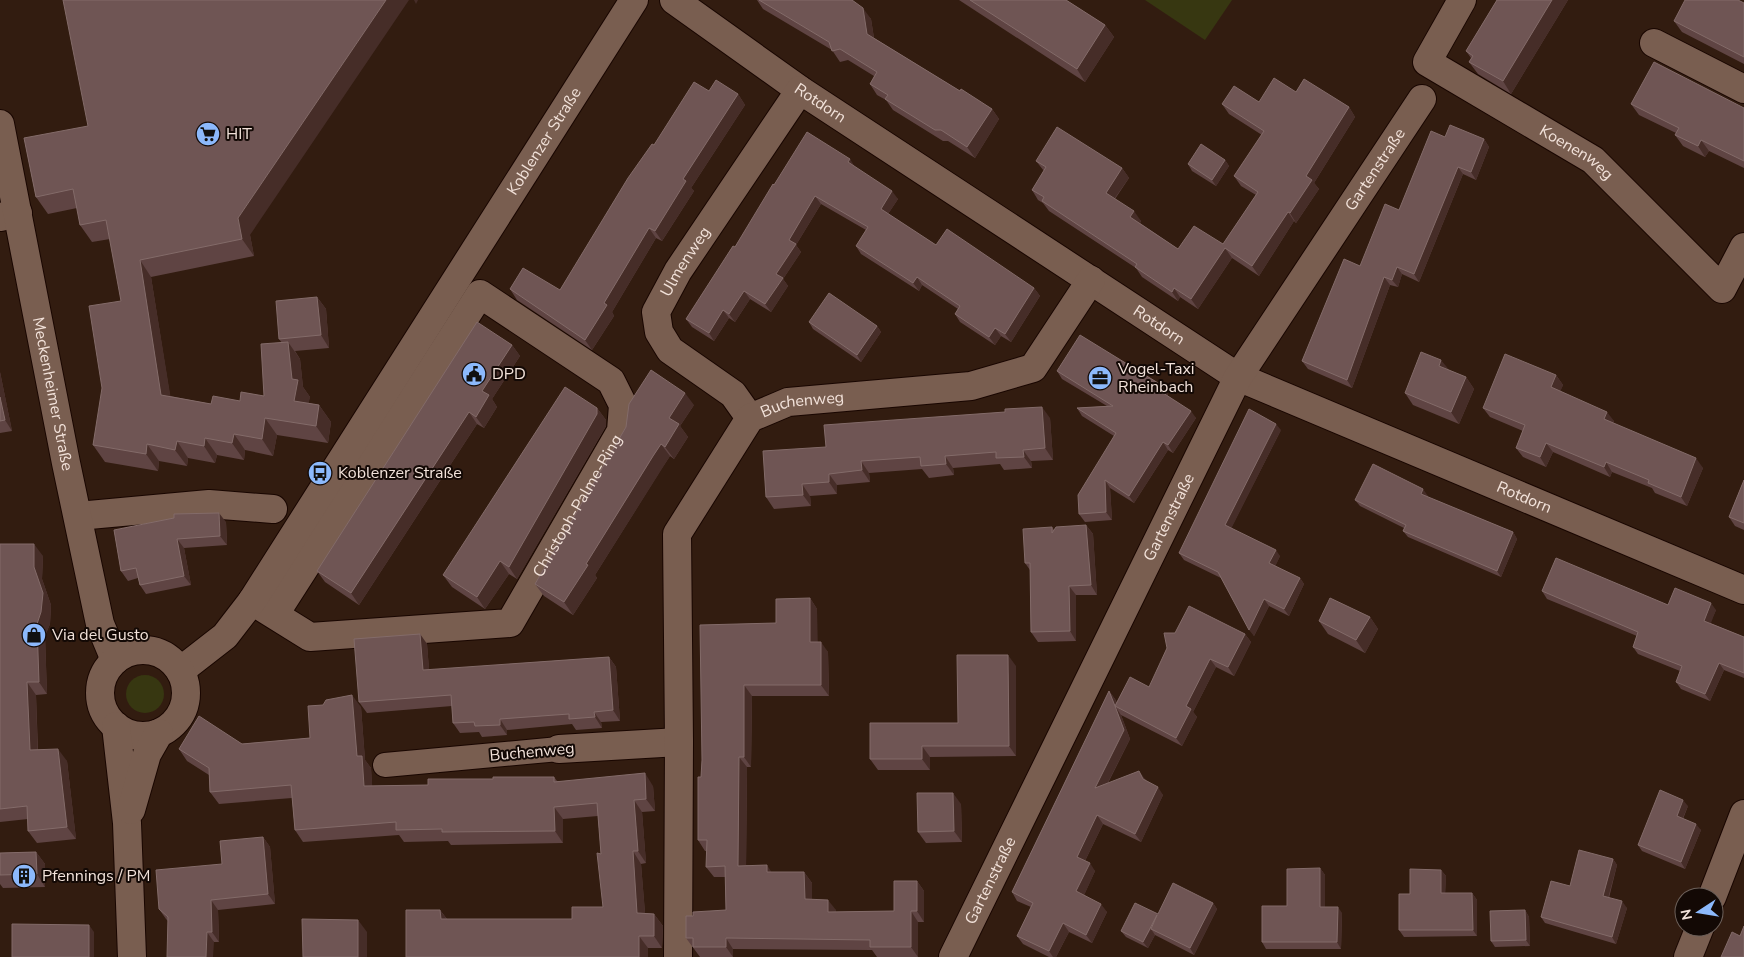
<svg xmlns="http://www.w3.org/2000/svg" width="1744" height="957" font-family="'Nunito Sans',sans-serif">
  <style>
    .green { fill: #373711 }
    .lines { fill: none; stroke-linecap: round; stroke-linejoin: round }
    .pedestrian-casing { stroke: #190600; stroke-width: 26 }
    .minor-casing { stroke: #190600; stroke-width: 30 }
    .tertiary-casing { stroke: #190600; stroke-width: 30 }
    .secondary-casing { stroke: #190600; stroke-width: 30 }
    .pedestrian { stroke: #795e50; stroke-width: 24 }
    .minor { stroke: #795e50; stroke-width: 28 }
    .tertiary { stroke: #795e50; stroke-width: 28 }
    .secondary { stroke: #795e50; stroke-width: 28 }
    .wall { fill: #5f4443 }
    .shaded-wall { fill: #462d28 }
    .building { fill: #6f5554; stroke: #836b69 }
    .labels { text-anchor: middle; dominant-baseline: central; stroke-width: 4; stroke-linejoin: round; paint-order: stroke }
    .street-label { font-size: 16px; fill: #f2e2da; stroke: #130905 }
    .poi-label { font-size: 16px; fill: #f2e2da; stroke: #130905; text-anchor: start }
  </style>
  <rect width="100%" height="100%" fill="#321c10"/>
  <g class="green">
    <polygon points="1145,0 1232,0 1205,40"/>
    <circle cx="145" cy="694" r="19"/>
  </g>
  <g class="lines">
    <g class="pedestrian-casing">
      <polyline id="pedestrian" points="385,765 559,749"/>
    </g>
    <g class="minor-casing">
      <g id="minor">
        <path id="s1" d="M674,0L800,90L1238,377L1744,590"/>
        <path id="s2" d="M1462,0L1427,62L1593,160L1722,289L1744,247"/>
        <polyline points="1654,43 1744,89"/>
        <polyline points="0,217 18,213"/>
        <path id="s3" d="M750,418L733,394L670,350L659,332L656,312L678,271L800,90"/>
        <polyline points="78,516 209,504 273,509"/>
        <path id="s4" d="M252,601L310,637L510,623L621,431L623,405L611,381L480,294L275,614"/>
        <polyline points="559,749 679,742"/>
        <polyline points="1712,897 1744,814"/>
        <path id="s5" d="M678,957L679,742L677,534L750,418L788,402L971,386L1033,368L1091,280"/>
        <path id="s6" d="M953,957L1238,377L1422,99"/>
        <polyline points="1688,957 1700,927"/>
      </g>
    </g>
    <g class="tertiary-casing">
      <g id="tertiary">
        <path id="s7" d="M180,671L225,636L252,601L634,0"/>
      </g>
    </g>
    <g class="secondary-casing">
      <g id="secondary">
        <path id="s8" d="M0,124L66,463L100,624L115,660"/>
        <circle cx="143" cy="693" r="43"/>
        <polyline points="116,726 127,823 132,957"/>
        <polyline points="131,810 147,754 159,733"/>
      </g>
    </g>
    <use href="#pedestrian" class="pedestrian"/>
    <use href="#minor" class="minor"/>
    <use href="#tertiary" class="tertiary"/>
    <use href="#secondary" class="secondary"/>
  </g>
  <g class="wall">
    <polygon points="757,0 852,0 871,19 874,38 960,91 992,109 999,119 975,158 948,141 943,141 893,110 886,100 877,95 870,84 874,76 848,60 840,62 832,50 763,9"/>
    <polygon points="959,0 1066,0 1105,25 1114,37 1085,82"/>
    <polygon points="1497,0 1568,0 1511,94 1478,74 1469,62 1471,58 1466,51"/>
    <polygon points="1744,3 1744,64 1682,32 1674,21"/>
    <polygon points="709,91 738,94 745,105 691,188 694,191 662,241 656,238 612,312 614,316 592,350 517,300 510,289 560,290 654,145"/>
    <polygon points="1296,92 1349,107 1355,117 1314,183 1319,189 1296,223 1294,221 1259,276 1232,258 1198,309 1180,297 1178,301 1142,277 1136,268 1049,211 1043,203 1038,200 1032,190 1044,171 1036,161 1122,168 1129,178 1115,199 1141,221 1140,223 1178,249 1223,244 1256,195 1241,186 1234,176 1262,135 1229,114 1222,104 1259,102"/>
    <polygon points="1631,104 1744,108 1744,168 1709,151 1705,157 1683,146 1675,135 1676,133 1639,115"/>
    <polygon points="1445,137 1484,139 1489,147 1476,180 1463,174 1419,282 1402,274 1398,287 1390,285 1352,388 1308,369 1302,361 1360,266 1399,210"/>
    <polygon points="24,138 250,235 254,256 151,277 170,396 211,404 240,401 264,396 282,343 279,339 317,297 326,309 329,348 295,351 300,359 303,387 310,397 308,403 319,405 331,422 328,443 277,435 273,456 245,450 244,460 217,455 215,463 188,458 187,466 159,461 158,471 105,462 93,445 121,301 110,239 92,242 80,225 77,208 48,214 36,197"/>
    <polygon points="1225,160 1229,166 1216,186 1192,171 1188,164"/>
    <polygon points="855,167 898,199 888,214 936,245 1034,288 1040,296 1011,342 1001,336 995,345 960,322 955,314 958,309 922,285 919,291 861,254 856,246 866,230 821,204 796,245 801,252 783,279 788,286 771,312 750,299 735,322 729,318 714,341 692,327 686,319 735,247 774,185"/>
    <polygon points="809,322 877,326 881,332 861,362 813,329"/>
    <polygon points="512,345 520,356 492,399 497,407 484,428 477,424 359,605 325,582 317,571"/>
    <polygon points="1449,370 1466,377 1474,389 1459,424 1413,405 1405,393"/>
    <polygon points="1057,371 1168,394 1167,395 1196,418 1173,453 1168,450 1134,503 1110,488 1112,520 1085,522 1079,514 1114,436 1082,416 1077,408 1107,406 1062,379"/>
    <polygon points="0,372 12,431 0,433"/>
    <polygon points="1556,375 1563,385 1560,391 1614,421 1613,423 1703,468 1687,506 1655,493 1652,488 1612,472 1610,477 1553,452 1546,467 1523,457 1516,448 1523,431 1490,417 1483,408"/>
    <polygon points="694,405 680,426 688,437 674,459 670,456 662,468 595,575 597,578 573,615 544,596 535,584 626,427"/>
    <polygon points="597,408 606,420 606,426 517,579 509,574 485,609 452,587 443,575"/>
    <polygon points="1050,418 1053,460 1031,461 1032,468 1004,470 1000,464 953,468 954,475 929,478 922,469 869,473 870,482 837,485 837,494 810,496 811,506 774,509 766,497 826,447"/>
    <polygon points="1281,430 1231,528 1280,556 1275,566 1300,578 1304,584 1289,616 1269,606 1254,636 1221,578 1184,560 1179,553"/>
    <polygon points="1744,480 1744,530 1735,526 1729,517"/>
    <polygon points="1428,496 1427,497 1513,532 1517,539 1501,577 1408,537 1403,531 1404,528 1360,506 1355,500"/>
    <polygon points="226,522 227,545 184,548 191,585 146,594 140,585 138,578 128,581 121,571 114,530"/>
    <polygon points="1086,525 1093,534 1097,595 1076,595 1076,641 1038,642 1031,632 1030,570 1025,563 1052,527 1054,530"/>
    <polygon points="0,544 43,556 42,579 51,605 50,624 45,636 47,694 36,695 38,750 67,761 76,839 37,843 28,831 28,819 0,822"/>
    <polygon points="1542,591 1716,610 1710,623 1744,637 1744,678 1724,670 1710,701 1681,689 1676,682 1680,671 1638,654 1633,647 1637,636 1547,599"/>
    <polygon points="810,598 817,609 817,642 828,652 829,696 752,696 751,767 747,767 746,865 771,872 804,872 812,883 812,899 836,910 836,912 894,911 917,881 924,891 924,922 918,922 918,957 877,957 872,950 733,949 733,957 700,957 686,938 693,916 726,910 725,877 714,877 706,867 707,851 705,851 698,840 702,760 776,623"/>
    <polygon points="1370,617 1378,629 1365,653 1328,634 1319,621"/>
    <polygon points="420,634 427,644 429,670 609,657 616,667 620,721 601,722 602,728 576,730 572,724 507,730 507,735 482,737 479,732 460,733 453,723 452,706 367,713 359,702"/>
    <polygon points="1245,634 1251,642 1234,676 1216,667 1193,712 1197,717 1182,746 1121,715 1130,739 1108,783 1145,779 1146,781 1163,795 1141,842 1103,824 1085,861 1095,871 1084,895 1107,912 1092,943 1069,932 1056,957 1049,957 1023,944 1017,936 1031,907 1017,901 1012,892 1109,691 1115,699 1117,703 1149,687"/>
    <polygon points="1016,666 1016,756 930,757 930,770 878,770 870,759 958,723"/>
    <polygon points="361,707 365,760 371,768 372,786 428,785 493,779 554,777 557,781 653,786 655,811 642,812 646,863 641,864 645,913 654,914 663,926 662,948 648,948 648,957 406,957 440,910 447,919 572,919 603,907 601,854 598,816 563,819 563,843 451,845 448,841 404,842 399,835 303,842 295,830 292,798 219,804 210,792 209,775 187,761 179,749 310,738"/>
    <polygon points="961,804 962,842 926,843 918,832"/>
    <polygon points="1688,806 1683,819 1701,830 1685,869 1642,851 1638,845"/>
    <polygon points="263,837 270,847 275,904 218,910 219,942 214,942 168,921 166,919 159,909 222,864"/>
    <polygon points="36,852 45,864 45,887 3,888 0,884 0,853"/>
    <polygon points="1613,859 1617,865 1609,898 1627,908 1616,944 1545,923 1541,917 1570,886"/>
    <polygon points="1320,868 1325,875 1325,907 1342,913 1341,949 1266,949 1262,942 1287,906"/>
    <polygon points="1441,870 1446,876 1445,893 1472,893 1477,900 1477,936 1404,937 1399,930 1410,894"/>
    <polygon points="1213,903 1217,909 1194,955 1155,935 1148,948 1126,937 1121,931 1158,914"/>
    <polygon points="1525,910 1529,917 1530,946 1495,947 1491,941"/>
  </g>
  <g class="shaded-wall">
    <polygon points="386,0 409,0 250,235 254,256 242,239 238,218"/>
    <polygon points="414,0 418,0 416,4"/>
    <polygon points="1552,0 1568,0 1511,94 1503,81"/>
    <polygon points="863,8 871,19 875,45 867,34"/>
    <polygon points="1105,25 1114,37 1085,82 1077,69"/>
    <polygon points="738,94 745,105 691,188 694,191 662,241 655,231 683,179"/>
    <polygon points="1349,107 1355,117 1314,183 1319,189 1296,223 1290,213 1306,176"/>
    <polygon points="992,109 999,119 975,158 967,147"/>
    <polygon points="1484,139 1489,147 1476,180 1471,172"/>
    <polygon points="1701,140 1709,151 1705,157 1698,146"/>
    <polygon points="850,159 855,167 848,162"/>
    <polygon points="1225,160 1229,166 1216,186 1212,180"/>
    <polygon points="1458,167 1463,174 1419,282 1414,274"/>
    <polygon points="1122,168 1129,178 1112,202 1106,193"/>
    <polygon points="892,191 898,199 886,217 881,209"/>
    <polygon points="815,196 821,204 796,245 801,252 783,279 788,286 771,312 765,304 776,274 789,240"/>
    <polygon points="1134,211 1141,221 1137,227 1130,217"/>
    <polygon points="1288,212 1294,221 1259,276 1252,266"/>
    <polygon points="649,228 656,238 612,312 614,316 592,350 585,340 604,303"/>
    <polygon points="1225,248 1232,258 1198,309 1191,299"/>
    <polygon points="140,260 151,277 173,412 161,395"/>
    <polygon points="1397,267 1402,274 1398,287 1392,280"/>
    <polygon points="917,277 922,285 919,291 913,283"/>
    <polygon points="1384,277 1390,285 1352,388 1347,380"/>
    <polygon points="1034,288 1040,296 1011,342 1005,334"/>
    <polygon points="1174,288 1180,297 1178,301 1172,292"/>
    <polygon points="744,291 750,299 735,322 729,314"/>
    <polygon points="317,297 326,309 329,348 321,335"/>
    <polygon points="723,310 729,318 714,341 709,333"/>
    <polygon points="877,326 881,332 861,362 857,355"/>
    <polygon points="995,328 1001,336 995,345 989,337"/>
    <polygon points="288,342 300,359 303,387 310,397 306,418 294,401"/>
    <polygon points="512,345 520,356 492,399 497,407 484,428 476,417 482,391"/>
    <polygon points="1441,360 1450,371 1439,366"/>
    <polygon points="0,372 12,431 5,420 0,397"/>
    <polygon points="1556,375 1563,385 1558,397 1551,387"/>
    <polygon points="1466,377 1474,389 1459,424 1451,412"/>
    <polygon points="1163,386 1168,394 1165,398 1160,391"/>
    <polygon points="685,393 694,405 680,426 688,437 674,459 665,447 669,418"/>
    <polygon points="319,405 331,422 328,443 316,426"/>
    <polygon points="1042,407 1050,418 1053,460 1045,448"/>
    <polygon points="597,408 606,420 606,426 517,579 509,567"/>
    <polygon points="1191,411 1196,418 1173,453 1168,445"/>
    <polygon points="469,412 477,424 359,605 351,593"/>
    <polygon points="1607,412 1614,421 1611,429 1604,419"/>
    <polygon points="265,418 277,435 273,456 262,439"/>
    <polygon points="1276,424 1281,430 1230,531 1225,525"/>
    <polygon points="234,434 245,450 244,460 232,443"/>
    <polygon points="205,438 217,455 215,463 204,446"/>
    <polygon points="177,441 188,458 187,466 175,450"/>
    <polygon points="1163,442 1168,450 1134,503 1129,496"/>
    <polygon points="1546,443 1553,452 1546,467 1540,457"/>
    <polygon points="147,444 159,461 158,471 146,454"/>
    <polygon points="661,444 670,456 595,575 597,578 573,615 564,602 586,564"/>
    <polygon points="1023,450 1031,461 1032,468 1024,457"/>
    <polygon points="945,456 953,468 954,475 946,464"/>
    <polygon points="1696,458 1703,468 1687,506 1681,497"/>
    <polygon points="861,461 869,473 870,482 862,470"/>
    <polygon points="1606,462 1612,472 1610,477 1604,467"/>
    <polygon points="829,474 837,485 837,494 829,482"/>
    <polygon points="1105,480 1110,488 1112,520 1106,512"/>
    <polygon points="802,484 810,496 811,506 803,495"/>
    <polygon points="1423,489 1428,496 1426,500 1421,494"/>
    <polygon points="219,513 226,522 227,545 220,536"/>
    <polygon points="1086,525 1093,534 1097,595 1091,585"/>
    <polygon points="1513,532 1517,539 1501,577 1497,571"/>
    <polygon points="177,539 184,548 191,585 184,576"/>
    <polygon points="34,544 43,556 42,579 51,605 50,624 45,636 47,694 39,682 34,567"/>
    <polygon points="1276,550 1280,556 1274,569 1269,563"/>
    <polygon points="500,561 509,574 485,609 477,597"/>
    <polygon points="1300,578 1304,584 1289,616 1284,609"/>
    <polygon points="1069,586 1076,595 1076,641 1070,631"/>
    <polygon points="810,598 817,609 818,652 810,642"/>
    <polygon points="1264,599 1269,606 1254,636 1249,630"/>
    <polygon points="1711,603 1716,610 1709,628 1704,621"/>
    <polygon points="1370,617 1378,629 1365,653 1356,640"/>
    <polygon points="420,634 427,644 430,680 423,670"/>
    <polygon points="1245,634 1251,642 1234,676 1228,667"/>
    <polygon points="821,642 828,652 829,696 821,685"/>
    <polygon points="1008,655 1016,666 1016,756 1009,746"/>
    <polygon points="609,657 616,667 620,721 613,710"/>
    <polygon points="1210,659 1216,667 1193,712 1197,717 1182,746 1176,738 1186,706"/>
    <polygon points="1719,663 1724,670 1710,701 1705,694"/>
    <polygon points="27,682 36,695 38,763 30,750"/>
    <polygon points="744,685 752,696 751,767 744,757"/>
    <polygon points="1109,691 1115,699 1118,708 1115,706"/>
    <polygon points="352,695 361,707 365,760 371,768 373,798 364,786 357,756"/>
    <polygon points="1115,706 1121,715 1130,739 1101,796 1095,788"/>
    <polygon points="594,712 601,722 602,728 595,717"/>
    <polygon points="500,719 507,730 507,735 500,725"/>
    <polygon points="922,746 930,757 930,770 922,759"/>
    <polygon points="58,749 67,761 76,839 67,827"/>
    <polygon points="739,757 747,767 746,876 738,866"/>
    <polygon points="1139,771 1145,779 1148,788 1143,779"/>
    <polygon points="645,773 653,786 655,811 646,799"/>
    <polygon points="1158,787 1163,795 1141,842 1135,834"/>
    <polygon points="953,793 961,804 962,842 954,831"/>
    <polygon points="634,800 642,812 646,863 638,851"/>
    <polygon points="1683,800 1688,806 1681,822 1677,816"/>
    <polygon points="554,807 563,819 563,843 555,831"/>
    <polygon points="1097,815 1103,824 1083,865 1077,857"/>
    <polygon points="1696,824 1701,830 1685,869 1681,862"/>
    <polygon points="263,837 270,847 275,904 268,894"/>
    <polygon points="633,851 641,864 646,925 637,913"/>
    <polygon points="36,852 45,864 45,887 37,874"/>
    <polygon points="1613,859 1617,865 1607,902 1603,896"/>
    <polygon points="1090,863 1095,871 1082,900 1076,891"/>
    <polygon points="767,865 774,876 767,872"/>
    <polygon points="1320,868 1325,875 1325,913 1320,907"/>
    <polygon points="1441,870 1446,876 1445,900 1441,893"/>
    <polygon points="804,872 812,883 812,910 805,899"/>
    <polygon points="917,881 924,891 924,922 917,911"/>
    <polygon points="1472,893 1477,900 1477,936 1473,930"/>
    <polygon points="211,900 218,910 219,942 212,932"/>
    <polygon points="828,900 836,910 836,922 828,912"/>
    <polygon points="1622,901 1627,908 1616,944 1612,937"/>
    <polygon points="1213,903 1217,909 1194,955 1190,948"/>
    <polygon points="1101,904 1107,912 1092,943 1086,935"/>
    <polygon points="1338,907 1342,913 1341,949 1337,942"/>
    <polygon points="440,910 449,922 441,919"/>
    <polygon points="1525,910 1529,917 1530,946 1526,940"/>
    <polygon points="911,911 918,922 918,957 911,947"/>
    <polygon points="654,914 663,926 662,948 654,936"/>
    <polygon points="358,920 367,932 367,957 358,957"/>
    <polygon points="1063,923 1069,932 1056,957 1053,957 1049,951"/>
    <polygon points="89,925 94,932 94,957 89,957"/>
    <polygon points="1151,929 1155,935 1148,948 1143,942"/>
    <polygon points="207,932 214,942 213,957 206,957"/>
    <polygon points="639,936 648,948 648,957 639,957"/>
    <polygon points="726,938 733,949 733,957 726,947"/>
  </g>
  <g class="building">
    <polygon points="63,0 386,0 238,218 242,239 140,260 161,395 211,404 213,396 240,401 241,392 264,396 261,344 288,342 292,379 298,380 294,401 319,405 316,426 265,418 262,439 234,434 232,443 205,438 204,446 177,441 175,450 147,444 146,454 93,445 102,388 89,306 121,301 106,220 80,225 73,189 36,197 24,138 88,126"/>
    <polygon points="759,0 852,0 863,8 867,34 960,91 961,89 992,109 967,147 941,130 935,130 885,99 888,95 870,84 877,72 840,49 832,51 829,42"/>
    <polygon points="970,0 1066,0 1105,25 1077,69"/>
    <polygon points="1497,0 1552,0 1503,81 1469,62 1473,56 1466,51"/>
    <polygon points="1685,0 1738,0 1744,3 1744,57 1674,21"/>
    <polygon points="1654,62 1744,108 1744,161 1701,140 1698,146 1675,135 1679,128 1631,104"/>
    <polygon points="1274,78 1296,92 1304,79 1349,107 1306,176 1312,180 1290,213 1288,212 1252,266 1225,248 1191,299 1174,288 1172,292 1135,267 1137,264 1042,201 1044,197 1032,190 1046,167 1036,161 1057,127 1122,168 1106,193 1134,211 1130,217 1178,249 1194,226 1223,244 1258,192 1234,176 1264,131 1222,104 1234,86 1259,102"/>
    <polygon points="716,80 738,94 683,179 686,181 655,231 649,228 604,303 607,305 585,340 510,289 523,268 560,290 628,178 652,144 654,145 694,82 709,91"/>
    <polygon points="1450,125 1484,139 1471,172 1458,167 1414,274 1397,267 1392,280 1384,277 1347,380 1302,361 1344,259 1360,266 1385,204 1399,210 1431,131 1445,137"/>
    <polygon points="807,132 850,159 848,162 892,191 881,209 936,245 947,229 1034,288 1005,334 995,328 989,337 955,314 960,306 917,277 913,283 856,246 868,227 815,196 789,240 796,244 776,274 783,278 765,304 744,291 729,314 723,310 709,333 686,319 733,246 735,247 773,184 774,185"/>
    <polygon points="1201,144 1225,160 1212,180 1188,164"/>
    <polygon points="829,293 877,326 857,355 809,322"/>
    <polygon points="317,297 321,335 279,339 276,301"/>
    <polygon points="477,322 512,345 482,391 489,395 476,417 469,412 351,593 317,571"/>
    <polygon points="1080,335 1163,386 1160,391 1191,411 1168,445 1163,442 1129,496 1105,480 1106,512 1079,514 1078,495 1116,433 1077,408 1113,406 1057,371"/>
    <polygon points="1421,352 1441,360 1439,366 1466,377 1451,412 1405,393"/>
    <polygon points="1505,354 1556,375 1551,387 1607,412 1604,419 1696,458 1681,497 1648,483 1649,480 1606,462 1604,467 1546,443 1540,457 1516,448 1525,425 1483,408"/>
    <polygon points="651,370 685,393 669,418 679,424 665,447 661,444 653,456 586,564 588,565 564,602 535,584 626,427 629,404"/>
    <polygon points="565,387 597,408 597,414 509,567 500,561 477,597 443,575"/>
    <polygon points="0,397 5,420 0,421"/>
    <polygon points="1042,407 1045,448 1023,450 1024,457 996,458 996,452 945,456 946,464 921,466 920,457 861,461 862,470 829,474 829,482 802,484 803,495 766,497 763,451 826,447 824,425 1005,412 1005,409"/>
    <polygon points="1249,409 1276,424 1225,525 1276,550 1269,563 1300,578 1284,609 1264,599 1249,630 1218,572 1179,553"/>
    <polygon points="1373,464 1423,489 1421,494 1513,532 1497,571 1403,531 1406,525 1355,500"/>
    <polygon points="1744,480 1744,523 1729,517"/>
    <polygon points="219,513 220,536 177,539 184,576 140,585 136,568 121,571 114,530 174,518 174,514"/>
    <polygon points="1086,525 1091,585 1069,586 1070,631 1031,632 1030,563 1025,563 1023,529 1052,527 1052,533 1056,527"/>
    <polygon points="0,544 34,544 34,567 43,593 41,612 37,624 39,682 27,682 30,750 58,749 67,827 28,831 27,806 0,809"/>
    <polygon points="1556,558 1668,605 1675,588 1711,603 1704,621 1744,637 1744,673 1719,663 1705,694 1676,682 1682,666 1633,647 1638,632 1542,591"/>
    <polygon points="810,598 810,642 821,642 821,685 744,685 744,757 739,757 738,866 767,865 767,872 804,872 805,899 828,900 828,912 894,911 894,881 917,881 917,911 911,911 911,947 870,947 870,940 726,938 726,947 693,947 693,938 686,938 686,916 693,916 693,912 726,910 725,866 706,867 707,840 698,840 698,777 701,777 702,760 700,625 776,623 776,599"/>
    <polygon points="1330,598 1370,617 1356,640 1319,621"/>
    <polygon points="1189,606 1245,634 1228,667 1210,659 1186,706 1191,709 1176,738 1115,706 1124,730 1095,788 1139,771 1143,779 1158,787 1135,834 1097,815 1077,857 1090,863 1076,891 1101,904 1086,935 1063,923 1049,951 1017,936 1033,903 1012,892 1109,691 1115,706 1130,677 1149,687 1167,648 1164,633 1175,633"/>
    <polygon points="420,634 423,670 609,657 613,710 594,712 595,717 569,719 569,714 500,719 500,725 475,726 474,722 453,723 451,695 359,702 354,639"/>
    <polygon points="957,655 1008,655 1009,746 922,746 922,759 870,759 870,723 958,723"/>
    <polygon points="352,695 357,756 362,756 364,786 428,785 428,779 493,779 493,777 554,777 554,782 645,773 646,799 634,800 638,851 633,851 637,913 654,914 654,936 639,936 639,957 406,957 406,910 440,910 441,919 572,919 572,907 603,907 597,853 601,854 597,803 554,807 555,831 442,832 442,829 396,830 396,822 295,830 291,785 210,792 209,768 179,749 199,716 242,744 310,738 308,706 323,705 326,700"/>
    <polygon points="1660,790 1683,800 1677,816 1696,824 1681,862 1638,845"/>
    <polygon points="917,793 953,793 954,831 918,832"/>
    <polygon points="263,837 268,894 211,900 212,932 207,932 206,957 167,957 168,917 159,909 156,870 222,864 220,841"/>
    <polygon points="1579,850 1613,859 1603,896 1622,901 1612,937 1541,917 1551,881 1570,886"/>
    <polygon points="36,852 37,874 0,875 0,853"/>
    <polygon points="1320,868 1320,907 1338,907 1337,942 1262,942 1262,906 1287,906 1287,869"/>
    <polygon points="1410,869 1441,870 1441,893 1472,893 1473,930 1399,930 1399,894 1410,894"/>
    <polygon points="1173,883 1213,903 1190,948 1151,929 1157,915 1143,942 1121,931 1135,903 1158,914"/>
    <polygon points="1525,910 1526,940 1491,941 1490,911"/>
    <polygon points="302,919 358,920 358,957 303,957"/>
    <polygon points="12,924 89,925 89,957 12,957"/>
    <polygon points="1744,926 1744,957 1721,957 1732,932 1740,936"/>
  </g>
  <defs>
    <g id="supermarket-disc" transform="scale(1.25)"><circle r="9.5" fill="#8cb9fc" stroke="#130905"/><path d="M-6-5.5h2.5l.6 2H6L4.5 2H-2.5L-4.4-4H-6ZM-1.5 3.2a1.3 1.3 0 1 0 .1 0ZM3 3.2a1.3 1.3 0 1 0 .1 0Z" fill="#111"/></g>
    <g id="civic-disc" transform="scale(1.25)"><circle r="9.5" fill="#8cb9fc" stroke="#130905"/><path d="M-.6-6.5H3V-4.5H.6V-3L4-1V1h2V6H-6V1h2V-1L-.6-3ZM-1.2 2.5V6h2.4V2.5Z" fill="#111"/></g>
    <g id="office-disc" transform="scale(1.25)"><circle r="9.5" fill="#8cb9fc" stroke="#130905"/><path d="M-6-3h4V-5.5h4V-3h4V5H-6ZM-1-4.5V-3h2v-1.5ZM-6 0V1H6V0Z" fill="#111"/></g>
    <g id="bus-disc" transform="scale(1.25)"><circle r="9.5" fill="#8cb9fc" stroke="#130905"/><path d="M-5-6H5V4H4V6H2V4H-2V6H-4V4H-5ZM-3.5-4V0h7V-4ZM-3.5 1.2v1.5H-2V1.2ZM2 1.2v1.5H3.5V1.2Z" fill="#111"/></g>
    <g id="shop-disc" transform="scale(1.25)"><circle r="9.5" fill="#8cb9fc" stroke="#130905"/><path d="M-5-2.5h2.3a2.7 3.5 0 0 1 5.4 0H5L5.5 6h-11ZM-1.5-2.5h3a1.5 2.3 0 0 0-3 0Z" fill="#111"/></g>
    <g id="building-disc" transform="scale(1.25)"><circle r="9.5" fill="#8cb9fc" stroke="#130905"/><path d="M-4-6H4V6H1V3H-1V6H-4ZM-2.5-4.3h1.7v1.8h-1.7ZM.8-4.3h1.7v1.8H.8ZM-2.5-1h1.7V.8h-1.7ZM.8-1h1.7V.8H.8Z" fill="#111"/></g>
  </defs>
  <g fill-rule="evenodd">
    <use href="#supermarket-disc" x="208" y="134"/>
    <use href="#civic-disc" x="474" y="374"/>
    <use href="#office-disc" x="1100" y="378"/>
    <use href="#bus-disc" x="320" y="473"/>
    <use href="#shop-disc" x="34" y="635"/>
    <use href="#building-disc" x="24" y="876"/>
  </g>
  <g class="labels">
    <g class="street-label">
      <text stroke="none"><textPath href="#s1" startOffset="179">Rotdorn</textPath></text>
      <text stroke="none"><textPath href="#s7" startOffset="646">Koblenzer Straße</textPath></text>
      <text stroke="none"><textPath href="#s2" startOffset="246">Koenenweg</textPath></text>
      <text stroke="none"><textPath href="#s6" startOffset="895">Gartenstraße</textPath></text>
      <text stroke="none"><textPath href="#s3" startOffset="206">Ulmenweg</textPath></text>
      <text stroke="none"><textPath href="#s1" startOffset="584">Rotdorn</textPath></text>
      <text stroke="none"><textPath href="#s8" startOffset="275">Meckenheimer Straße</textPath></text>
      <text stroke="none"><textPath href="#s5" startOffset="615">Buchenweg</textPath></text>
      <text stroke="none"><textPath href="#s1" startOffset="989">Rotdorn</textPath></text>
      <text stroke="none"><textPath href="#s4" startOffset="404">Christoph-Palme-Ring</textPath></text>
      <text stroke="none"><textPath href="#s6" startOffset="490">Gartenstraße</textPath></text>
      <text transform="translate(532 752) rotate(-5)">Buchenweg</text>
      <text stroke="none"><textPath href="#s6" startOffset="85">Gartenstraße</textPath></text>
    </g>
    <g class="poi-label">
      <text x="226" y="134">HIT</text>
      <text x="1118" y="369">Vogel-Taxi<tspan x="1118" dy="18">Rheinbach</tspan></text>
      <text x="492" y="374">DPD</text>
      <text x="338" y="473">Koblenzer Straße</text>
      <text x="52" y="635">Via del Gusto</text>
      <text x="42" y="876">Pfennings / PM</text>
    </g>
  </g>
  <g transform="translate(1699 912) rotate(258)"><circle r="24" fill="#130905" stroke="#6c605a"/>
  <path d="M0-4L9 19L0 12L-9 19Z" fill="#8cb9fc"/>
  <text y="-8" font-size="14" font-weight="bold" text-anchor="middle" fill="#f2e2da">N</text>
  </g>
</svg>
